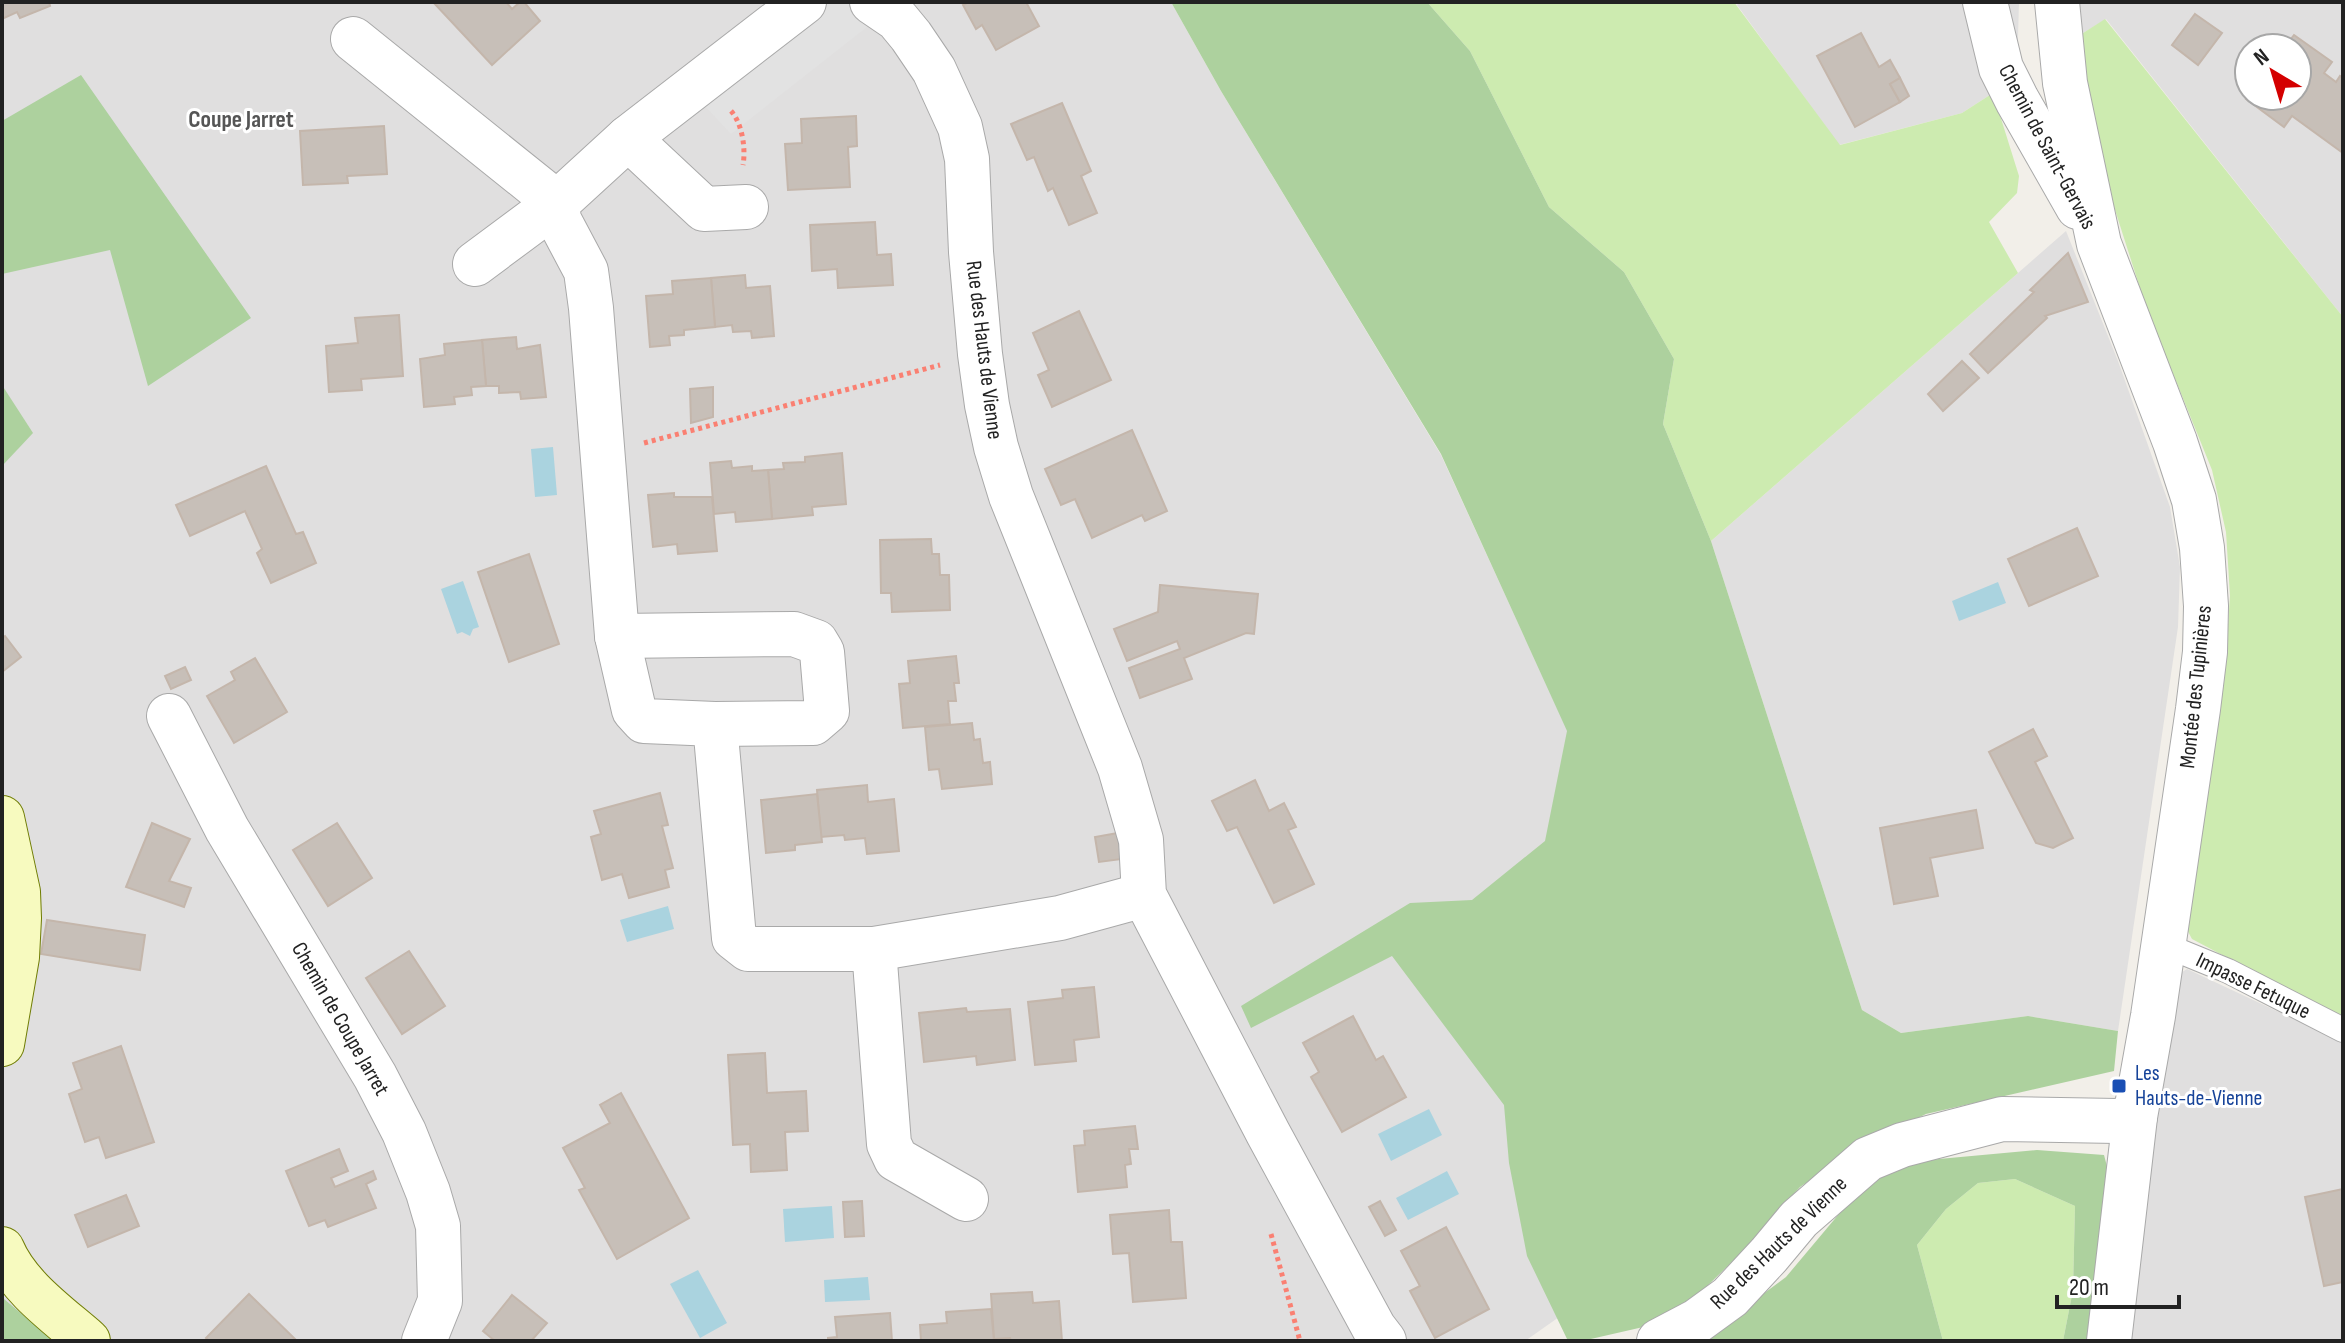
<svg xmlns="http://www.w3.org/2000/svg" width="2345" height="1343" font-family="'Sofia Sans Condensed',sans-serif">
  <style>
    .residential { fill: #e0dfdf; fill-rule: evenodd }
    .grass { fill: #cdebb0 }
    .forest { fill: #add19e }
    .parking { fill: #e2e2e2 }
    .water { fill: #aad3df }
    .building { fill: #c7bfb8; stroke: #c4b6ab; stroke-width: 2 }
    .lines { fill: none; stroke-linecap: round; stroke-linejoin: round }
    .service-casing { stroke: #a9a9a9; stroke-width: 26 }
    .minor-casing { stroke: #a9a9a9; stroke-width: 46 }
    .secondary-casing { stroke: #707d05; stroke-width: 46 }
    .path { stroke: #fa8072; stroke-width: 5; stroke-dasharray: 4 4; stroke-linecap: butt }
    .service { stroke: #fff; stroke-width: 24 }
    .minor { stroke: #fff; stroke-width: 44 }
    .secondary { stroke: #f7fabf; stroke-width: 44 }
    .transit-dot { fill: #1a4fb4; stroke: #fff; stroke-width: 3 }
    .labels { text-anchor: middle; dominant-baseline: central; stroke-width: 6; stroke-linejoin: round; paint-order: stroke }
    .street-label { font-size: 22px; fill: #222; stroke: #fff }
    .transit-label { font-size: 22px; fill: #164399; stroke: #fff; text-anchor: start }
    .neighbourhood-label { font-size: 24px; font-weight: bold; fill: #555; stroke: #fff }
  </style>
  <rect width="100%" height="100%" fill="#f2efe9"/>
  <g class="residential">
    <polygon points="2,2 1171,2 1221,91 1441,455 1567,730 1667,1241 1525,1341 2,1341"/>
    <polygon points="1740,2 2019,2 2017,71 1993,93 1962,113 1839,145 1737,5"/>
    <path d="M2079,2H2343V317L2106,19L2080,35ZM2249,48H2297V96H2249Z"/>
    <polygon points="2066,231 2118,361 2170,507 2180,567 2178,627 2118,1031 2028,1016 1901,1033 1862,1010 1711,541"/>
    <polygon points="2187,969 2343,1042 2343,1341 2128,1341 2176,976"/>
  </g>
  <g class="grass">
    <polygon points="1427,2 1734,2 1840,145 1962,113 1993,93 2019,176 2017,193 1989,222 2018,273 1711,541 1663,424 1674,359 1624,272 1549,207 1470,51"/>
    <polygon points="2105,19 2343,317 2343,1019 2192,939 2184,924 2224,683 2230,596 2226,532 2212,470 2146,307 2109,191 2091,107 2080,35"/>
    <polygon points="2015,1179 2075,1206 2073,1290 2063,1341 1943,1341 1917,1245 1946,1209 1978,1183"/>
  </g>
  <g class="forest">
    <polygon points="1171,2 1427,2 1470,51 1549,207 1624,272 1674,359 1663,424 1711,541 1862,1010 1901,1033 2028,1016 2118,1031 2114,1071 1926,1114 1861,1146 1800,1187 1746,1248 1693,1300 1652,1325 1582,1341 1568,1341 1527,1256 1509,1163 1504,1105 1392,956 1251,1028 1241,1006 1410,903 1472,900 1545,841 1567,731 1441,454 1221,91"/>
    <polygon points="81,75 251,318 148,386 110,250 2,274 2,121"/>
    <polygon points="2,385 33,433 2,466"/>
    <polygon points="2037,1150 2104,1155 2109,1174 2089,1341 2063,1341 2073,1290 2075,1206 2015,1179 1978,1183 1946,1209 1917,1245 1943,1341 1689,1341 1736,1314 1786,1277 1849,1202 1890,1170 1928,1160"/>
    <polygon points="4,1299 54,1341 2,1341 2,1303"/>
  </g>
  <polygon class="parking" points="804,2 872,2 886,12 731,134 690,90"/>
  <g class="water">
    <polygon points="553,447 557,495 535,497 531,449"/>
    <polygon points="463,581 479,627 473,629 470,636 462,632 457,634 441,589"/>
    <polygon points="1998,582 2006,603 1959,621 1952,601"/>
    <polygon points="668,906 674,929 627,942 620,920"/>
    <polygon points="1429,1109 1442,1135 1391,1161 1378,1134"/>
    <polygon points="1447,1171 1459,1194 1408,1220 1396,1198"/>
    <polygon points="832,1206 834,1238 785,1242 783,1209"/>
    <polygon points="698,1270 727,1323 700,1338 670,1284"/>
    <polygon points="868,1277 870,1300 825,1302 824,1280"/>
  </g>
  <g class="building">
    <polygon points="2,2 49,2 50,6 20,18 17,12 2,19"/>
    <polygon points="433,2 506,2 512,9 520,2 524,2 540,21 492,65"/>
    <polygon points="969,2 1026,2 1039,26 996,50 982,25 976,29 963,5"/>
    <polygon points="2195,14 2222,33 2198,65 2172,45"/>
    <polygon points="1861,33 1879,67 1890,60 1900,78 1890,84 1900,102 1855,127 1817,56"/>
    <polygon points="2294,35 2332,62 2324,73 2336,82 2340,76 2343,78 2343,153 2292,116 2284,127 2246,99 2249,96 2297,96 2297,48 2284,48"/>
    <polygon points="1900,78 1909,96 1900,102 1890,84"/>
    <polygon points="1062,103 1091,171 1081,176 1097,213 1069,225 1053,188 1048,191 1034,157 1027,160 1011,124"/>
    <polygon points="856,116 857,146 848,147 850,187 788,190 785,144 802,143 801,119"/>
    <polygon points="384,126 387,174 347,176 348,183 303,185 300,131"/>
    <polygon points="875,222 877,255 891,254 893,285 838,288 837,269 812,271 810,225"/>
    <polygon points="2068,253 2088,302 2045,316 2047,318 1988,373 1970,354 2034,292 2030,290"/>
    <polygon points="745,275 746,288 770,286 774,336 752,338 751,331 733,332 732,325 715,327 711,278"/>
    <polygon points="711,278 715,327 684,330 684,335 669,336 670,345 650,347 646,296 673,294 672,281"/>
    <polygon points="1079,311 1111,380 1052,407 1038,375 1049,370 1033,333"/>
    <polygon points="399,315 403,376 361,379 362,390 329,392 326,346 358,343 355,318"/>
    <polygon points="516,337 517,349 540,345 546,397 521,399 520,392 499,393 499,386 486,386 482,340"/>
    <polygon points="482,340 486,386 471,387 472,395 454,397 455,404 424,407 420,359 445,355 444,344"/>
    <polygon points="1962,361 1979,378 1943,411 1928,394"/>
    <polygon points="713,387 713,417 691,423 690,389"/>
    <polygon points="1132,430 1167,511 1145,521 1142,515 1092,538 1075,499 1061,505 1045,469"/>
    <polygon points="842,453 846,504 812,507 813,515 772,519 768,470 784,469 783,463 805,462 805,457"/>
    <polygon points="731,461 732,468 752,466 752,471 768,470 772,519 736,522 735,512 714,514 710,463"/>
    <polygon points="266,466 296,534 303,532 316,563 271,583 257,553 262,549 245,511 190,536 176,505"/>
    <polygon points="674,493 674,497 712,497 717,551 678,554 677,544 653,547 648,495"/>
    <polygon points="2077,528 2098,576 2029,606 2008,559"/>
    <polygon points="931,539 932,554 939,554 940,575 949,575 950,610 892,612 891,593 881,593 880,540"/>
    <polygon points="529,554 559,644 509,662 478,572"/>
    <polygon points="1160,585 1258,594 1254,634 1246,633 1184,658 1192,679 1140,698 1129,668 1180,649 1177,641 1127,661 1114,629 1158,612"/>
    <polygon points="5,636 21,657 2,672 2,638"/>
    <polygon points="956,656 959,683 954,683 956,701 948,701 950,724 903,728 899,684 910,683 908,661"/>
    <polygon points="255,658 287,712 234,743 207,696 235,680 231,672"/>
    <polygon points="185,667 191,680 171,689 165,676"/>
    <polygon points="972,723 974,740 980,739 983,763 990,762 992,784 942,789 939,769 929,770 925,727"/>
    <polygon points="2033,729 2047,756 2035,762 2073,838 2053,848 2036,843 1989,752"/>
    <polygon points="1255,780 1269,811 1284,803 1296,827 1288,830 1314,884 1274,903 1237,827 1227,831 1212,801"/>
    <polygon points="867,785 868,802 894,799 899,851 867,854 865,838 845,840 844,835 821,837 817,790"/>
    <polygon points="660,793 668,825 662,826 673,868 665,870 669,887 629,898 622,874 602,880 591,837 601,834 594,811"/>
    <polygon points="817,794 822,842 795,845 795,850 766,853 761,800"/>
    <polygon points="1976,810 1983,848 1930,858 1938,896 1894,904 1880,828"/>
    <polygon points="152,823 190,839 169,881 191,888 184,907 126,887"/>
    <polygon points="337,823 372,878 328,906 293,850"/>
    <polygon points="1118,833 1122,859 1099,862 1095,837"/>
    <polygon points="47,920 145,935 140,970 41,954"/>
    <polygon points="409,951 445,1006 402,1034 366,978"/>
    <polygon points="1094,987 1099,1037 1074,1040 1076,1061 1035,1065 1028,1002 1063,998 1062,990"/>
    <polygon points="966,1008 967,1012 1010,1009 1015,1060 977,1065 976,1056 924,1062 919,1013"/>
    <polygon points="1353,1016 1376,1060 1383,1056 1406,1097 1342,1132 1311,1077 1319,1072 1303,1043"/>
    <polygon points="121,1046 154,1142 106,1158 99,1137 85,1142 69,1094 82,1089 73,1063"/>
    <polygon points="765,1053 767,1093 806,1091 808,1131 785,1132 787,1170 751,1172 750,1144 733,1145 728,1055"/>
    <polygon points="621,1093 689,1218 617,1259 579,1190 585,1188 563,1148 610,1123 600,1105"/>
    <polygon points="1135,1126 1138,1149 1129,1149 1131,1164 1125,1165 1127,1187 1078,1192 1074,1146 1085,1145 1084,1131"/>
    <polygon points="339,1149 348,1171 331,1178 335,1187 373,1171 376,1179 366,1184 376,1208 328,1227 325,1220 309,1226 286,1171"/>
    <polygon points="2343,1189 2343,1282 2324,1286 2305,1197"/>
    <polygon points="126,1195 139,1226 88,1247 75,1215"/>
    <polygon points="862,1201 864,1236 845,1237 843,1202"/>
    <polygon points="1380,1201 1396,1230 1385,1236 1369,1207"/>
    <polygon points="1169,1210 1171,1242 1182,1242 1186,1298 1133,1302 1129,1253 1113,1254 1110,1215"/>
    <polygon points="1446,1227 1489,1309 1435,1338 1410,1291 1420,1286 1401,1251"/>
    <polygon points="1032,1292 1033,1303 1059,1301 1062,1341 1011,1341 1010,1338 994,1339 991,1294"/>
    <polygon points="249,1294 297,1341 209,1341 206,1338"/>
    <polygon points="512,1295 547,1323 531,1341 495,1341 483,1331"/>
    <polygon points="991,1309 994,1341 921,1341 920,1325 947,1323 946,1312"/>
    <polygon points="890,1313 892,1341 828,1341 828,1338 837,1337 835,1317"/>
  </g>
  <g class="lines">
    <g class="service-casing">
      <polyline id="service" points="2162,944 2228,971 2343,1030"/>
    </g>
    <g class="minor-casing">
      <g id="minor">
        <polyline points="804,2 628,138 557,203 559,220 586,271 591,308 617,636 634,710 644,721 715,724 734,938 748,949 874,949 1060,918 1144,895"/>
        <polyline points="872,2 897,19 911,36 934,70 960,127 967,159 971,252 980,354 987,405 996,447 1011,496 1120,768 1141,840 1144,895 1268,1133 1374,1328 1384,1341"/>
        <polyline points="1985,2 2001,68 2017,100 2078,207"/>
        <polyline points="2057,2 2065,83 2099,244 2175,442 2194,500 2202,548 2206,606 2205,652 2198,709 2153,1016 2135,1117 2109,1341"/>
        <polyline points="353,39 557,203 475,264"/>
        <polyline points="628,138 704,209 746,207"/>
        <polyline points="617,636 794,634 816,642 822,652 827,711 813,723 715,724"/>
        <polyline points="169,716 227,829 375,1076 404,1132 428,1192 438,1226 440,1301 424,1341"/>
        <polyline points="874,949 889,1144 896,1159 966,1199"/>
        <polyline points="1659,1341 1697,1321 1730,1297 1769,1255 1799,1219 1868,1159 1902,1145 2002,1119 2117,1121 2135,1117"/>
      </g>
    </g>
    <g class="secondary-casing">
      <g id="secondary">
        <polyline points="2,818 18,892 19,918 17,957 2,1044"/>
        <path d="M2,1249C18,1287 57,1314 88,1341"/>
      </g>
    </g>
    <g class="path">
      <path d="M731,111C742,123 746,148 743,165"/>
      <polyline points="644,443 940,365"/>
      <polyline points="1271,1234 1300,1341"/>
    </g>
    <use href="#service" class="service"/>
    <use href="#minor" class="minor"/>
    <use href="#secondary" class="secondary"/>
  </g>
  <rect class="transit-dot" x="2111" y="1078" width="16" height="16" rx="4"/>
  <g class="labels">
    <g class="street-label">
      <text transform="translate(2047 147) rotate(62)">Chemin de Saint-Gervais</text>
      <text transform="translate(984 350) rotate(83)">Rue des Hauts de Vienne</text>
      <text transform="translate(2196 687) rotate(-84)">Montée des Tupinières</text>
      <text transform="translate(2253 986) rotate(26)">Impasse Fetuque</text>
      <text transform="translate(340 1019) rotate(60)">Chemin de Coupe Jarret</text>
      <text transform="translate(1779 1243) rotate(-44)">Rue des Hauts de Vienne</text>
    </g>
    <g class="transit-label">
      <text x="2135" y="1073">Les<tspan x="2135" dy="25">Hauts-de-Vienne</tspan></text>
    </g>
    <g class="neighbourhood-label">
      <text x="241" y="119">Coupe Jarret</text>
    </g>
  </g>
  <rect width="2345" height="1343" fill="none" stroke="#222222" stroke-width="8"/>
  <g transform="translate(2273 72) rotate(322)"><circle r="38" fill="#ffffff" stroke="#a7a7a7" stroke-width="2"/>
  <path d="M0-6L14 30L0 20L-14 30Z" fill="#d40000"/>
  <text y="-12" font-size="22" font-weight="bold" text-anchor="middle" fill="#222222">N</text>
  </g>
  <path d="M2057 1295v12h122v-12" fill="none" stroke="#222222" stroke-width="4"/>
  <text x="2069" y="1295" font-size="24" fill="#222222" stroke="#ffffff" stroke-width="6" paint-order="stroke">20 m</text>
</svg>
